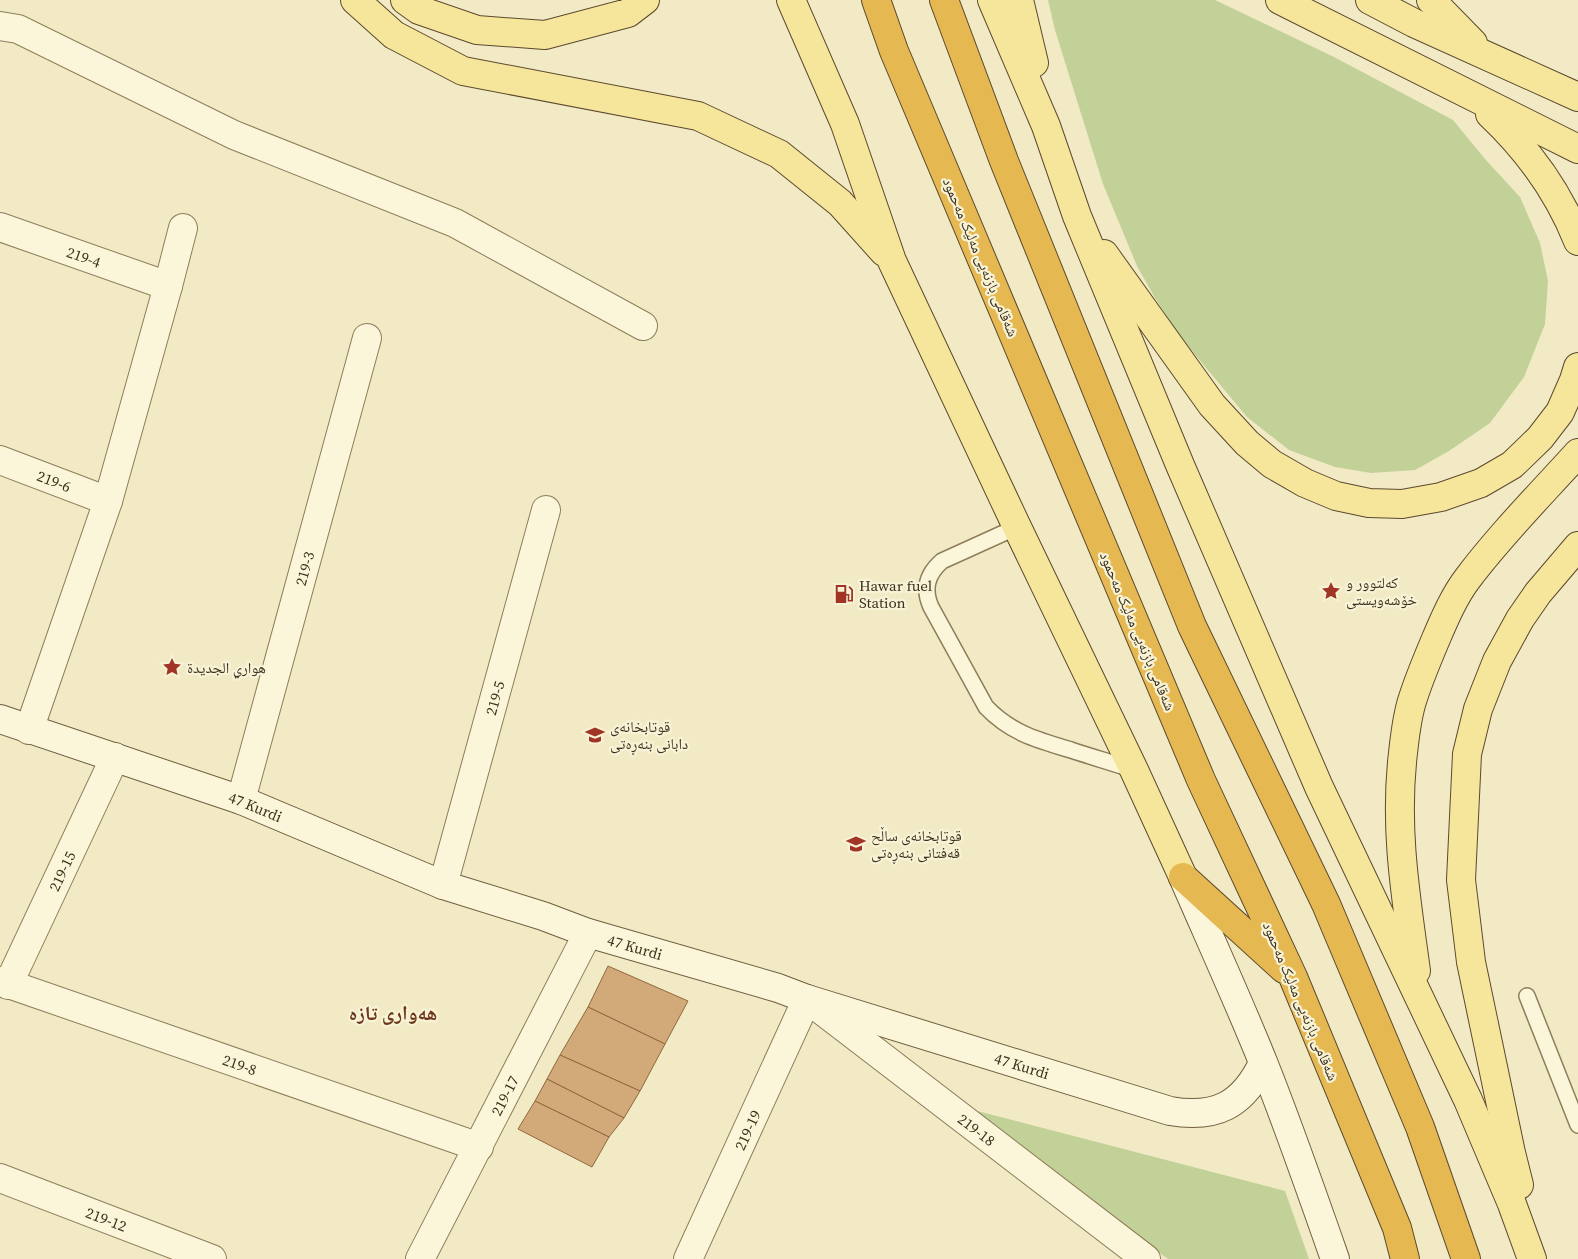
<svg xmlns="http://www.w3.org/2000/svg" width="1578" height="1259" font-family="'Source Serif 4','Noto Naskh Arabic',serif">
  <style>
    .green { fill: #c2d198 }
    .building { fill: #d2aa79; stroke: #8f693e }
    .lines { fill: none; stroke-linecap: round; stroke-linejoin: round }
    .lane-casing { stroke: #8e7d5a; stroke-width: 18 }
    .street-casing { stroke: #8e7d5a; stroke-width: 30 }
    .secondary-casing { stroke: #705d3d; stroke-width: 30 }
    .primary-casing { stroke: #5c492e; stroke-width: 30 }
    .highway-casing { stroke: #5c492e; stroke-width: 30 }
    .lane { stroke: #fbf6da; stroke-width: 15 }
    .street { stroke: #fbf6da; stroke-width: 28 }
    .secondary { stroke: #fbf6da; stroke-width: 28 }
    .primary { stroke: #f6e69b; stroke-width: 28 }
    .highway { stroke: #e5b851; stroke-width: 28 }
    .labels { text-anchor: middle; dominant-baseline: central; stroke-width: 4.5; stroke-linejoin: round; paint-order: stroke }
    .street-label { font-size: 15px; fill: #3d311e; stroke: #f8f3d6 }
    .poi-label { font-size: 15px; fill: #3d311e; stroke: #f8f3d6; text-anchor: start }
    .district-label { font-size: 20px; font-weight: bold; fill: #6d371b; stroke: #f8f3d6 }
  </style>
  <rect width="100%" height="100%" fill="#f1eac5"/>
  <g class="green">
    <polygon points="1048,0 1215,0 1334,57 1453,120 1485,159 1520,197 1540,243 1548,281 1545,324 1524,377 1490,423 1449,451 1415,470 1371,473 1335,467 1289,450 1247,417 1182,339 1155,298 1137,266 1103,184 1055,30"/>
    <polygon points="958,1106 1285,1191 1309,1259 1168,1259"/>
  </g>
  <g class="building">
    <polygon points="608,966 688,1001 665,1044 588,1007"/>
    <polygon points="588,1007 665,1044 640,1091 560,1055"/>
    <polygon points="560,1055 640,1091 624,1118 547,1079"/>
    <polygon points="547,1079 624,1118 609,1137 535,1101"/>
    <polygon points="535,1101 609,1137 592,1167 518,1129"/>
  </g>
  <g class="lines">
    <g class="lane-casing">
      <g id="lane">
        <path d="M1017,527L942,561C927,574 923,589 931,607L986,707C1011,733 1037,740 1071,750C1092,757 1113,763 1134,770"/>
        <polyline points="1527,996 1578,1125"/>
      </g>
    </g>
    <g class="street-casing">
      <g id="street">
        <polyline points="0,26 18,29 234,135 455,223 643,326"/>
        <path id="s1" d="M0,227L168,286"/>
        <path id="s2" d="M0,460L108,501"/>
        <polyline points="29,730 108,501 168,286 183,228"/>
        <path id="s3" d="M241,800L367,338"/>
        <path id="s4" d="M443,885L546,510"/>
        <path id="s5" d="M0,981L479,1147"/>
        <path id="s6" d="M8,985L115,757"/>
        <path id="s7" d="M0,1178L212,1259"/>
        <path id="s8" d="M420,1259L588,933"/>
        <path id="s9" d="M688,1259L807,999L1146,1259"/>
      </g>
    </g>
    <g class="secondary-casing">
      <g id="secondary">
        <path id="s10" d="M0,719L241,800L443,885L543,916L588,933L778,988L807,999L1170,1111C1216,1119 1243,1105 1263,1063"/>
        <path d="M1183,877C1210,939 1238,1000 1263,1062C1289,1127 1312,1193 1335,1259"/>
      </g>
    </g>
    <g class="primary-casing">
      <g id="primary">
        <polyline points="355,0 394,35 463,71 698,116 779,154 840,203 884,252"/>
        <polyline points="405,0 419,10 477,30 545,35 628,13 645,0"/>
        <polyline points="791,0 845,124 892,261 1017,527 1134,770 1183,877"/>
        <polyline points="992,0 1046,126 1077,216 1180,465 1319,787 1468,1100 1512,1204 1532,1259"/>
        <polyline points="1019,0 1034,63"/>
        <polyline points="1280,0 1578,149"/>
        <polyline points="1370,0 1414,23 1578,97"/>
        <polyline points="1431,0 1473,43"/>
        <path d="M1490,114C1528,150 1559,193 1578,241"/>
        <polyline points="1104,254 1212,405 1247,443 1272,464 1305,483 1336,496 1369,503 1402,504 1441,497 1481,483 1512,465 1540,438 1560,412 1574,380 1578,367"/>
        <path d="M1416,971C1406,897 1394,829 1403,753C1405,735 1407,715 1413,698C1419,679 1427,660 1435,641C1444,620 1454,596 1468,578C1501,534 1541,494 1578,453"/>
        <polyline points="1519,1185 1511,1153 1471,962 1461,880 1467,754 1478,709 1497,661 1520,619 1538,593 1578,546"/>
      </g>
    </g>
    <g class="highway-casing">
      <g id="highway">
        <polyline points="876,0 894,51 1201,780 1293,977 1397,1228 1405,1259"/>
        <polyline points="944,0 1004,161 1192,626 1326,904 1420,1127 1466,1259"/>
        <polyline points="1183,877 1284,969"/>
      </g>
    </g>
    <use href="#lane" class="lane"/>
    <use href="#street" class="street"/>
    <use href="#secondary" class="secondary"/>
    <use href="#primary" class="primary"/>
    <use href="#highway" class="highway"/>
  </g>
  <defs>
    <g id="sight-bare" transform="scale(1.5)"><path d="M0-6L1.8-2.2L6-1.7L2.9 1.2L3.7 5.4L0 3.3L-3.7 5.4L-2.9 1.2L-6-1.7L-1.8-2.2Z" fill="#a13525" stroke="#f8f3d6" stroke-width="2.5" paint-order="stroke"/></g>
    <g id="fuel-bare" transform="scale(1.5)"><path d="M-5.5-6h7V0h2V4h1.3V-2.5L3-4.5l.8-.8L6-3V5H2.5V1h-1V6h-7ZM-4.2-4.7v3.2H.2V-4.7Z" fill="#a13525" stroke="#f8f3d6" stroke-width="2.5" paint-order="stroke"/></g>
    <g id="school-bare" transform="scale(1.5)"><path d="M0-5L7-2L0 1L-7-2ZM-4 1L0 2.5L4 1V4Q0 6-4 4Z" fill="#a13525" stroke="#f8f3d6" stroke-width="2.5" paint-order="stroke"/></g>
  </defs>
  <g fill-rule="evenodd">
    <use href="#sight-bare" x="1331" y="591"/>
    <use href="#fuel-bare" x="844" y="594"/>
    <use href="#sight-bare" x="172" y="667"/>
    <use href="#school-bare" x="595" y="735"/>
    <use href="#school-bare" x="856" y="844"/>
  </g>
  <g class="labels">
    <g class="street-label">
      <text stroke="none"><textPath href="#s1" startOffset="89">219-4</textPath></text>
      <text transform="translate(981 257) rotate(67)">شەقامی بازنەیی مەلیک مەحمود</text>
      <text stroke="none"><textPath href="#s2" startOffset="58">219-6</textPath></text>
      <text stroke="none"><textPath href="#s3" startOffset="240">219-3</textPath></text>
      <text transform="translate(1138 631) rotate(67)">شەقامی بازنەیی مەلیک مەحمود</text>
      <text stroke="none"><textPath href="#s4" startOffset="194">219-5</textPath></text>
      <text stroke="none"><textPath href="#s10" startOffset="270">47 Kurdi</textPath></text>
      <text stroke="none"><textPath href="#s6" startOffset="126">219-15</textPath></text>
      <text stroke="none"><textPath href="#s10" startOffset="675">47 Kurdi</textPath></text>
      <text transform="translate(1301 1001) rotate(67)">شەقامی بازنەیی مەلیک مەحمود</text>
      <text stroke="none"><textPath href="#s5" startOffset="254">219-8</textPath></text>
      <text stroke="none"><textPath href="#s10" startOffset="1080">47 Kurdi</textPath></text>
      <text stroke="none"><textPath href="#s8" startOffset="184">219-17</textPath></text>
      <text stroke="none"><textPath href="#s9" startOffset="142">219-19</textPath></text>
      <text stroke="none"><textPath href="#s9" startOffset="500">219-18</textPath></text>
      <text stroke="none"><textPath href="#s7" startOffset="114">219-12</textPath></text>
    </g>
    <g class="poi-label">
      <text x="1346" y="582">کەلتوور و<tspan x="1346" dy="17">خۆشەویستی</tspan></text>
      <text x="859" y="585">Hawar fuel<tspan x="859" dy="17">Station</tspan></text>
      <text x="187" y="667">هواري الجديدة</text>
      <text x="610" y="726">قوتابخانەی<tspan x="610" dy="17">دابانی بنەڕەتی</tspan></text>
      <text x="871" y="835">قوتابخانەی ساڵح<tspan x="871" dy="17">قەفتانی بنەڕەتی</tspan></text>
    </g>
    <g class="district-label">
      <text x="393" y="1013">هەواری تازە</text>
    </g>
  </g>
</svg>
